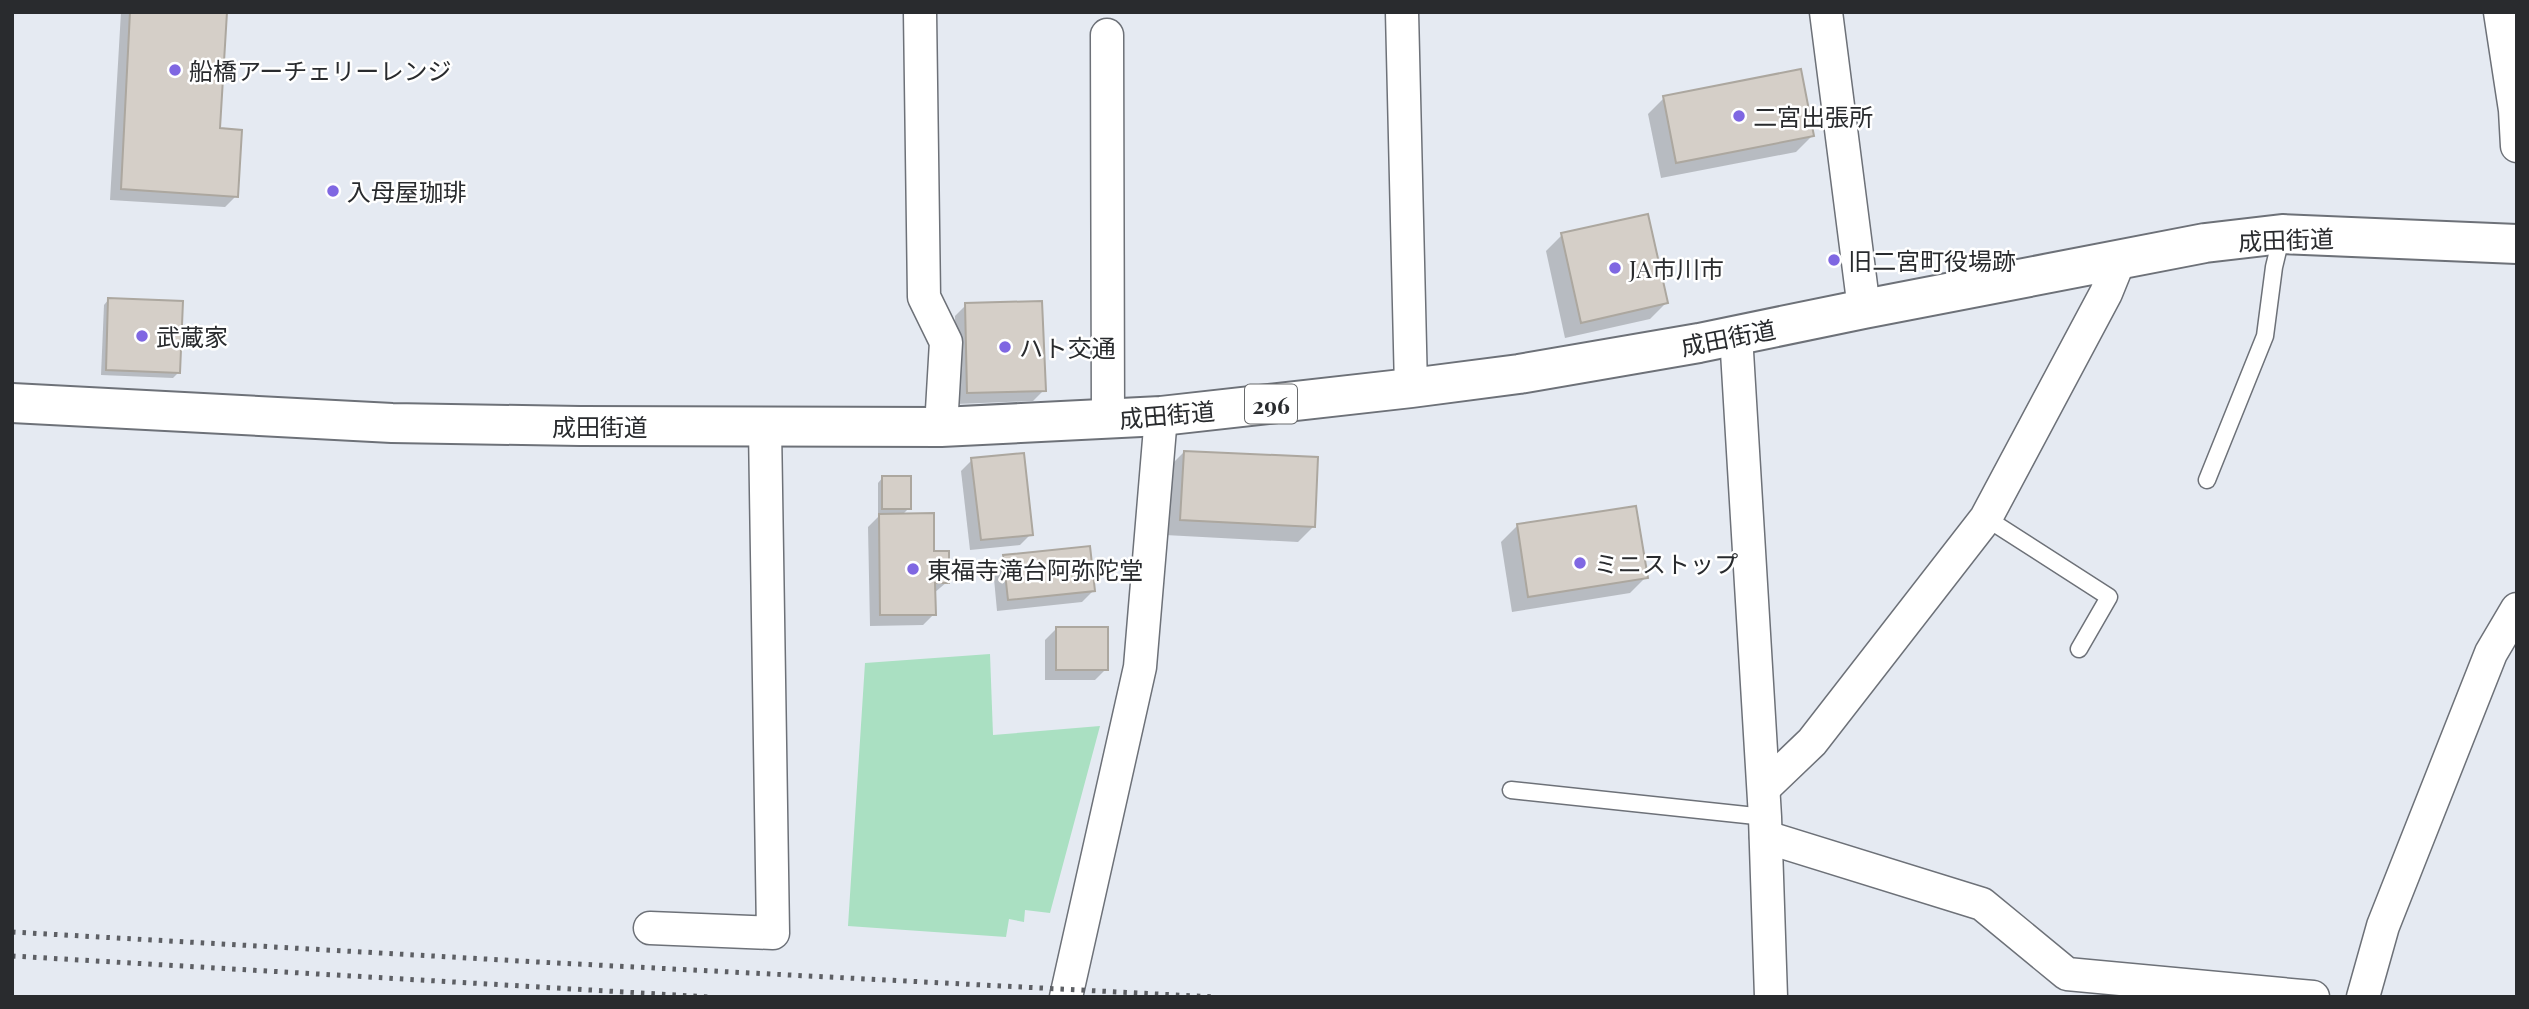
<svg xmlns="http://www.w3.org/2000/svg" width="2529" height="1009" font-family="'Playfair Display','Noto Sans JP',serif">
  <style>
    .green { fill: #aae0c2 }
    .shadow { fill: #0003 }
    .building { fill: #d5cfc8; stroke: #aca79f; stroke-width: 2 }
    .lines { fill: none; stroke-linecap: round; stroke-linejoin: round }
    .service-casing { stroke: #6d7178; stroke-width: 19 }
    .minor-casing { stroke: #6d7178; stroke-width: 35 }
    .trunk-casing { stroke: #6d7178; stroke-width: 42 }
    .service { stroke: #fff; stroke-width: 16 }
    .minor { stroke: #fff; stroke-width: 32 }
    .trunk { stroke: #fff; stroke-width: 38 }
    .rail { stroke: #5d5f64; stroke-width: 5; stroke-dasharray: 3.5 7; stroke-linecap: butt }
    .poi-dot { fill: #7f67e2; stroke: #fff; stroke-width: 2.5 }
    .labels { text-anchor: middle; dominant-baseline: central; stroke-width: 5; stroke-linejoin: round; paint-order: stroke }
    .shield { fill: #fff; stroke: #696b6d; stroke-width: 2 }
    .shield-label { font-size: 23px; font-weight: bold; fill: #292b2e }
    .poi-label { font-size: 24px; fill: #292b2e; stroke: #fff; text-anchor: start }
    .street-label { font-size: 24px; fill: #292b2e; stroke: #fff }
  </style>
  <rect width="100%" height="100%" fill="#e5eaf2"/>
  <polygon class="green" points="990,654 993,735 1100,726 1050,913 1025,910 1024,922 1009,919 1006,937 848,926 865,663"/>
  <g class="shadow">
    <polygon points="121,12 225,12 218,130 236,196 225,207 110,200"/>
    <polygon points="1664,98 1812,136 1796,152 1661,178 1648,114"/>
    <polygon points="1562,235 1666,303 1650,319 1565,338 1546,251"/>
    <polygon points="109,299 178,373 173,378 101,375 104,305"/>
    <polygon points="966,305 1044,390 1033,401 957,404 955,316"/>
    <polygon points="1184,452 1314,526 1298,542 1165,535 1168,468"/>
    <polygon points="972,460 1031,534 1020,545 970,550 961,471"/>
    <polygon points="883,477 909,508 902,515 932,553 947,582 934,593 934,614 923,625 870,626 868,527 882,513 878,513 878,483"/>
    <polygon points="1517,526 1646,577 1630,593 1512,612 1501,542"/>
    <polygon points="1004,557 1093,591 1082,602 997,611 993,568"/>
    <polygon points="1056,629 1106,669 1095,680 1045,680 1045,640"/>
  </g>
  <g class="building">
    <polygon points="130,12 227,12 220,128 242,130 238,197 121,189"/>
    <polygon points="1801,69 1814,136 1676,163 1663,96"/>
    <polygon points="1648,214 1668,303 1581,323 1561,233"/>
    <polygon points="108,298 183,301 180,373 106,370"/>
    <polygon points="1042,301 1046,391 967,393 965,303"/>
    <polygon points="1184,451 1318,457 1315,527 1180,520"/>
    <polygon points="1024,453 1033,535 981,540 971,458"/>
    <rect x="882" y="476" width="29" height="33"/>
    <polygon points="1636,506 1648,578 1528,597 1517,524"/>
    <polygon points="934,513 934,551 949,551 949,583 935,583 936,615 880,615 879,514"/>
    <polygon points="1090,546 1095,591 1008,600 1003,555"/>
    <rect x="1056" y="627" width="52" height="43"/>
  </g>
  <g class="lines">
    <g class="service-casing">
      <g id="service">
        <polyline points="2207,480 2265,336 2274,267 2282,234"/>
        <polyline points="1986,518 2109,597 2079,649"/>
        <polyline points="1511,790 1765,817"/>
      </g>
    </g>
    <g class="minor-casing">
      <g id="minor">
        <polyline points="920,12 924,297 946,342 941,427"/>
        <polyline points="1402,12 1411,388"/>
        <polyline points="1826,12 1864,309"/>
        <polyline points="2500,12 2515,110 2517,146"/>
        <polyline points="1107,35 1108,419"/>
        <polyline points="1736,335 1765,817 1771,997"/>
        <polyline points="1764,788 1812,742 1986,518 2106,293 2119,261"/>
        <polyline points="1766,837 1982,904 2067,974 2313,997"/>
        <polyline points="650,928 773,933 765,427"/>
        <polyline points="1066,997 1140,667 1161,416"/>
        <polyline points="2363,997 2383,926 2491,653 2517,609"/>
      </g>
    </g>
    <g class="trunk-casing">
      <polyline id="trunk" points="12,403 392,423 580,426 941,427 1161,416 1411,388 1519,374 1699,343 1864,309 2205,243 2282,234 2517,244"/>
    </g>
    <use href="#service" class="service"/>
    <use href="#minor" class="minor"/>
    <use href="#trunk" class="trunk"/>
    <g class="rail">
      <polyline points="12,932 538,962 1215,997"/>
      <polyline points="12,956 709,997"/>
    </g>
  </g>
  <g class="poi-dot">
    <circle cx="175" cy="70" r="7"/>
    <circle cx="1739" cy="116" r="7"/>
    <circle cx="333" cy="191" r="7"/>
    <circle cx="1834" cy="260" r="7"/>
    <circle cx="1615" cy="268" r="7"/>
    <circle cx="142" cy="336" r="7"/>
    <circle cx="1005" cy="347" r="7"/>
    <circle cx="1580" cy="563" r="7"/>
    <circle cx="913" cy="569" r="7"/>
  </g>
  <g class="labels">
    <rect class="shield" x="1245" y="384.5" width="52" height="39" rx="5"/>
    <g class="shield-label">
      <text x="1271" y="404">296</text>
    </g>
    <g class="poi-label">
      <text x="189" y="70">船橋アーチェリーレンジ</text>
      <text x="1753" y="116">二宮出張所</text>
      <text x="347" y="191">入母屋珈琲</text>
      <text x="1848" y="260">旧二宮町役場跡</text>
      <text x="1629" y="268">JA市川市</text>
      <text x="156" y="336">武蔵家</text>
      <text x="1019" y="347">ハト交通</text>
      <text x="1594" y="563">ミニストップ</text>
      <text x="927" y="569">東福寺滝台阿弥陀堂</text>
    </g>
    <g class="street-label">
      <text transform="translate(2286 239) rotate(-2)">成田街道</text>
      <text transform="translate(1728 337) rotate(-11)">成田街道</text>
      <text transform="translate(1167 414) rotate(-5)">成田街道</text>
      <text x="600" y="426">成田街道</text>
    </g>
  </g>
  <rect width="2529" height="1009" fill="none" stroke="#292b2e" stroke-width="28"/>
</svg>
